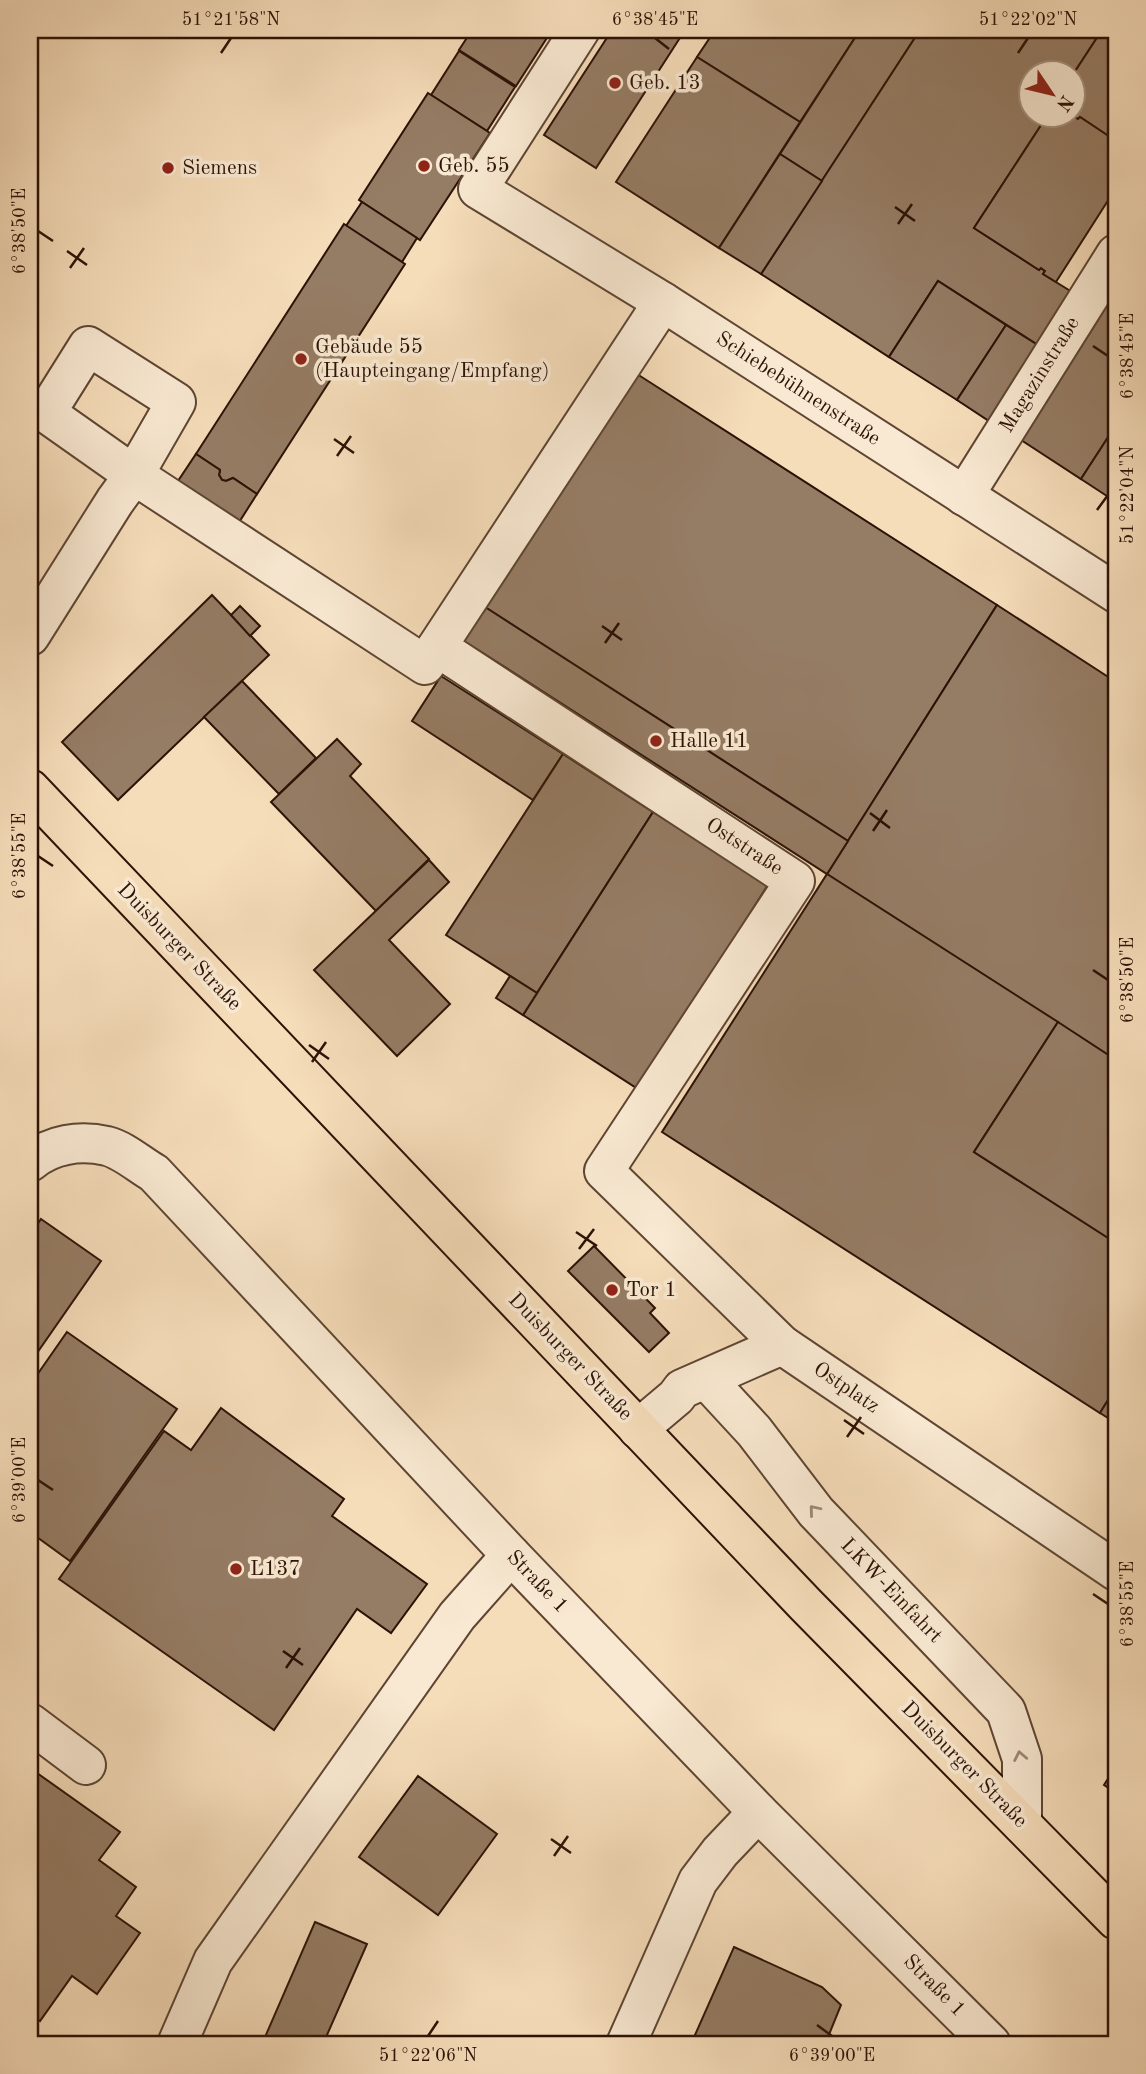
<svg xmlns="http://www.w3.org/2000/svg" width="1146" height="2074" font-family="'Old Standard TT',serif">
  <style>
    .building { fill: #957c64; stroke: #2c1206; stroke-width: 2 }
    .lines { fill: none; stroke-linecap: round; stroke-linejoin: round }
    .minor-casing { stroke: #5e4533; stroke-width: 42 }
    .major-casing { stroke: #2c1206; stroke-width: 42 }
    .minor { stroke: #f9e9d2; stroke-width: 38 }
    .major { stroke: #f6ddba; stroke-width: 38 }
    .oneway { stroke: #9d8876 }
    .ticks { fill: none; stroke: #2c1206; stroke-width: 2.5 }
    .poi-dot { fill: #8f2418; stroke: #f9e9d2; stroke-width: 2.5 }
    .labels { text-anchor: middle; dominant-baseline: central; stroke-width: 7; stroke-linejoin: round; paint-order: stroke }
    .poi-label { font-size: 21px; fill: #2c1206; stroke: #f9e9d2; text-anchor: start }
    .street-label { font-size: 21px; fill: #2c1206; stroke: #f9e9d2 }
    .neatline { fill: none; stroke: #2c1206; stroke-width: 2.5 }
    .ticks-label { font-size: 18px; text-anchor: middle; fill: #2c1206 }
  </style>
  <rect width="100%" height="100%" fill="#f6ddba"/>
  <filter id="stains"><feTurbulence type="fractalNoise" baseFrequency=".00286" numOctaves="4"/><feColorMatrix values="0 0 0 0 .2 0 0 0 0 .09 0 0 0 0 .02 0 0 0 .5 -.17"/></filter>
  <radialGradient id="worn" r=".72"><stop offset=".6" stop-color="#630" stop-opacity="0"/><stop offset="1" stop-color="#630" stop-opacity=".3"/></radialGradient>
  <g class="building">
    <polygon points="472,30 552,30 516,86 459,50"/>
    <polygon points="612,30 685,30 596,168 544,135"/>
    <polygon points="715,30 860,30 800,122 697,57"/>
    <polygon points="860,30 920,30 822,181 780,154"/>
    <polygon points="920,30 1102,30 1072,76 1072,74 1030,74 1030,116 1047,116 974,228 1039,270 1041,268 1045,271 1043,274 1072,292 1041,347 938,281 889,357 761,274"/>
    <polygon points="1102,30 1116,30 1116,141 1080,117 1078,119 1073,116 1072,113 1072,76"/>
    <polygon points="459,51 515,87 487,131 431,95"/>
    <polygon points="697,57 800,122 719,248 616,182"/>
    <polygon points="428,93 490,133 420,240 359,200"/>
    <polygon points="1072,113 1073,116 1078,119 1080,117 1116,141 1116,188 1056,282 1043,274 1045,271 1041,268 1039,270 974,228 1047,116 1072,116"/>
    <polygon points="780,154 822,181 761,274 719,248"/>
    <polygon points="362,202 417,238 402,262 346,226"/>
    <polygon points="344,224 405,264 257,494 233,478 226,481 222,480 219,475 220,470 196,454"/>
    <polygon points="938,281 1006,325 957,400 889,357"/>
    <polygon points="1116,285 1116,425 1081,479 1018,438"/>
    <polygon points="1006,325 1041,347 992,423 957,400"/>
    <polygon points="637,374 997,605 848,841 485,607"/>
    <polygon points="1116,425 1116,502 1081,479"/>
    <polygon points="196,454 220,470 219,475 222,480 226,481 233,478 257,494 236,527 174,487"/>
    <polygon points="212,595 269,655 118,800 62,742"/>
    <polygon points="997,605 1116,682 1116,1060 827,874"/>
    <polygon points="240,606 260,626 250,636 231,615"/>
    <polygon points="485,607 848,841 827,874 464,641"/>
    <polygon points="441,676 563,754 533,800 412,721"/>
    <polygon points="242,681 316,758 279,794 204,717"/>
    <polygon points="337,739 361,764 350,776 429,859 376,911 271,802"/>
    <polygon points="563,754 653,812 537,993 446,935"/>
    <polygon points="653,812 768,885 638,1089 523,1015"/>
    <polygon points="429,860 449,882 389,940 450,1004 397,1056 314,970"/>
    <polygon points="827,874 1058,1022 974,1152 1116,1243 1116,1387 1100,1413 662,1132"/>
    <polygon points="510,976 537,993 523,1015 496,998"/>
    <polygon points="1058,1022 1116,1060 1116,1243 974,1152"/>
    <polygon points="41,1219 101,1261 30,1363 30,1235"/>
    <polygon points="594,1246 655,1308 650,1313 669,1333 649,1352 568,1271"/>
    <polygon points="67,1332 177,1409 70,1561 30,1532 30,1385"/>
    <polygon points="1116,1387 1116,1423 1100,1413"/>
    <polygon points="221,1408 344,1499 332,1516 427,1584 391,1633 357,1609 274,1730 59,1579 164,1431 191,1450"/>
    <polygon points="1116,1766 1116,1793 1104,1785"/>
    <polygon points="30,1768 120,1832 99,1860 136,1887 116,1916 140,1933 97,1994 72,1976 40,2021 30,2014"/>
    <polygon points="418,1776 497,1834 438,1915 359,1857"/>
    <polygon points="315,1922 367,1944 323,2044 262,2044"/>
    <polygon points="734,1947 822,1987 841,2005 828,2037 844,2044 691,2044"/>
  </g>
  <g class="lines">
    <g class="minor-casing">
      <g id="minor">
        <polyline points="580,30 478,189 663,302 1116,593"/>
        <polyline points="964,496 1116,254"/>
        <polyline points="30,636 115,501 134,475 46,413 88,346 176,402 134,475 425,665 663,302"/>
        <polyline points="437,647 795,881 604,1171 782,1345 1116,1571"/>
        <path d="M30,1162C51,1144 80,1140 107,1146C123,1150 140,1165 154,1173L511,1555L758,1812L991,2044"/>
        <polyline points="706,1379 754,1431 816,1512 1006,1711 1022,1759 1022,1824"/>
        <polyline points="638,1429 676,1397 682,1389 782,1345"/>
        <polyline points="30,1723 86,1765"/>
        <polyline points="177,2044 213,1961 457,1616 511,1555"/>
        <polyline points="626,2044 698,1881 720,1852 758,1812"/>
      </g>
    </g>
    <g class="major-casing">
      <polyline id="major" points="30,789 806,1605 1116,1920"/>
    </g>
    <use href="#minor" class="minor"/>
    <use href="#major" class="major"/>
  </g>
  <defs><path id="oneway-chevron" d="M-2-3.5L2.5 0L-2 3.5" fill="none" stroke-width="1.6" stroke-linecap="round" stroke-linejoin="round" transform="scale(1.75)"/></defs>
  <g class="oneway">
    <use href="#oneway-chevron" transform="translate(814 1510) rotate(-130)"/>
    <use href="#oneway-chevron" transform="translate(1020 1756) rotate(-101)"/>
  </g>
  <path class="ticks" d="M655,38L669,49M221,53L231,38M1018,53L1028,38M895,207L915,221M898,224L912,204M38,231L53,241M67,251L87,265M70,268L84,248M1093,346L1108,356M334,439L354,453M337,456L351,436M1097,510L1108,495M602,626L622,640M605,643L619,623M870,813L890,828M873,831L887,810M38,856L53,866M1093,970L1108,980M309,1045L329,1059M312,1062L326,1042M576,1232L597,1246M579,1249L594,1229M844,1420L864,1434M847,1437L861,1417M38,1480L53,1490M1093,1594L1108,1604M283,1651L303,1665M286,1668L300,1648M551,1839L571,1853M554,1856L568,1836M817,2025L832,2036M428,2036L438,2021"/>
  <g class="poi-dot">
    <circle cx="615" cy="83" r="7"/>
    <circle cx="424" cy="166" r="7"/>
    <circle cx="168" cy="168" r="7"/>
    <circle cx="301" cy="359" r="7"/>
    <circle cx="656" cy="741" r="7"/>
    <circle cx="612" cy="1290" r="7"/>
    <circle cx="236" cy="1569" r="7"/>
  </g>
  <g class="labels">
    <g class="poi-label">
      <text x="629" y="83">Geb. 13</text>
      <text x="438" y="166">Geb. 55</text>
      <text x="182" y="168">Siemens</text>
      <text x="315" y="347">Gebäude 55<tspan x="315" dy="24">(Haupteingang/Empfang)</tspan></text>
      <text x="670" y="741">Halle 11</text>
      <text x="626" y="1290">Tor 1</text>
      <text x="250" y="1569">L137</text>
    </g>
    <g class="street-label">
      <text transform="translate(1040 375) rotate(-58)">Magazinstraße</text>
      <text transform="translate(798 389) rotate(33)">Schiebebühnenstraße</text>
      <text transform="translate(744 847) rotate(33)">Oststraße</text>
      <text transform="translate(179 947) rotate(46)">Duisburger Straße</text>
      <text transform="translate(570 1357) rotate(46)">Duisburger Straße</text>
      <text transform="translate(846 1388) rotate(34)">Ostplatz</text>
      <text transform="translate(537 1582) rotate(46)">Straße 1</text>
      <text transform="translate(891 1591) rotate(46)">LKW-Einfahrt</text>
      <text transform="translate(964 1765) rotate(45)">Duisburger Straße</text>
      <text transform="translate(934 1986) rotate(45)">Straße 1</text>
    </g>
  </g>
  <rect width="1146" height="2074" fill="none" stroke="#f6ddba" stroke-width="77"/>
  <g transform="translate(1052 94) rotate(125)"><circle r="33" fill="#f9e9d2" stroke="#a79380" stroke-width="2"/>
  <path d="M0-5L12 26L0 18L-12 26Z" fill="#8f2418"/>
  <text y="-10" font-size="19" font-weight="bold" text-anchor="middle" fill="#2c1206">N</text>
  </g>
  <rect x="38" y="38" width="1070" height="1998" class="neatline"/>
  <g class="ticks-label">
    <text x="231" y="25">51°21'58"N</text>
    <text x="655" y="25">6°38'45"E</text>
    <text x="1028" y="25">51°22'02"N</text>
    <text transform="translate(19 231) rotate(-90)" y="6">6°38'50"E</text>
    <text transform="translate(1127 356) rotate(-90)" y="6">6°38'45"E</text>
    <text transform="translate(1127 495) rotate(-90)" y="6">51°22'04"N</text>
    <text transform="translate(19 856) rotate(-90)" y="6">6°38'55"E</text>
    <text transform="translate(1127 980) rotate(-90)" y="6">6°38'50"E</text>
    <text transform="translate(19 1480) rotate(-90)" y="6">6°39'00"E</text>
    <text transform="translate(1127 1604) rotate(-90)" y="6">6°38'55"E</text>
    <text x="428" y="2061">51°22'06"N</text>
    <text x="832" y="2061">6°39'00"E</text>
  </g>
  <rect width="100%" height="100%" filter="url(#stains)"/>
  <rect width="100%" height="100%" fill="url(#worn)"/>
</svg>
